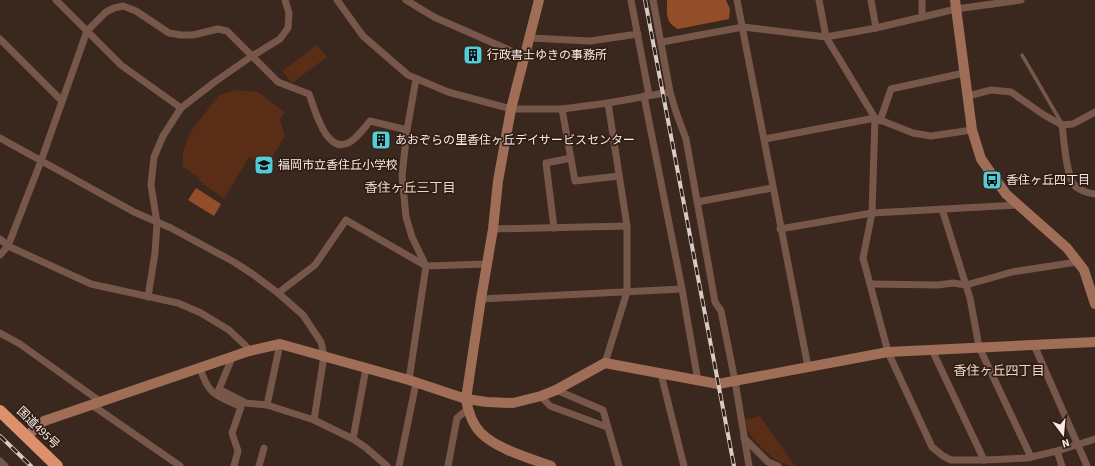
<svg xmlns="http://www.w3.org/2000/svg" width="1095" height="466" font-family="'Source Sans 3','Noto Sans JP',sans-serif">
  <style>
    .green { fill: #592d16 }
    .water { fill: #934d29 }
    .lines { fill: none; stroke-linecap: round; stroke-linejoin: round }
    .lane { stroke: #775749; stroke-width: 3.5 }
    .street { stroke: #775749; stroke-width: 7 }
    .secondary { stroke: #a06e57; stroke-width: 10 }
    .highway { stroke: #dc906b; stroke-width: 12 }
    .rail-casing { stroke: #d9cbc4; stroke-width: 4 }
    .rail { stroke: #301e15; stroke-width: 2.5; stroke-dasharray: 8; stroke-linecap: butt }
    .labels { text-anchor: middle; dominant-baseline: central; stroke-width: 3.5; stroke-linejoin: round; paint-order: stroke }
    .poi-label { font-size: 12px; fill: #f8ebe5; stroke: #301e15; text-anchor: start }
    .street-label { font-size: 12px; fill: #f8ebe5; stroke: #301e15 }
    .neighbourhood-label { font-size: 13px; fill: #efd6ca; stroke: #301e15 }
  </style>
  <rect width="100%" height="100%" fill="#3a271e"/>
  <g class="green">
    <polygon points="317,45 327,57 292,83 282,71"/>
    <polygon points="237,90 258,92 285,112 280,120 285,136 266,167 249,157 224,199 198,180 200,178 183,167 183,152 190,132 219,95"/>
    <path d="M760,416L795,466C778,466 757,446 748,432C746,429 746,424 745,420Z"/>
  </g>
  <g class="water">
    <path d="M667,0H726L730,9L729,19L678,29C665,22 667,14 667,0Z"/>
    <polygon points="196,188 221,204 214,216 188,200"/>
  </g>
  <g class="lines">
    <polyline class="lane" points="1022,55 1061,122"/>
    <g class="street">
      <polyline points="56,0 121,65 181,108"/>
      <polyline points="337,0 363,36 408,75 448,92 511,109 562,109 608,103 670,92"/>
      <polyline points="406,0 434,17 525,57"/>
      <polyline points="631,0 649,95"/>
      <polyline points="653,0 670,92 676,112 686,139 715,302 721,311 735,381 749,466"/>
      <polyline points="737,0 808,367"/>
      <polyline points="819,0 826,37 875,118 872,213 863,258 888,352 932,447 943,456 951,460 984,460 1027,458 1057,451 1095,439"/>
      <polyline points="871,0 876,28"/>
      <polyline points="922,0 922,17"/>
      <polyline points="530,38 590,41 638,34"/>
      <polyline points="0,39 62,101"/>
      <polyline points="662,42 743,27 826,37 876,28 956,9 1021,0"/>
      <polyline points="644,96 682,289 698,381"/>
      <polyline points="968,96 991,90 1011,92 1044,115 1062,125 1073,124 1095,112"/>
      <polyline points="562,109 575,181 619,176"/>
      <polyline points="880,121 891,89 964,73"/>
      <path d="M1062,125C1064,139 1066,177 1075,186C1080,191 1089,193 1095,194"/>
      <polyline points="0,138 134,212 171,228 234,262 251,273 278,293 303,315 321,342 324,356 314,420"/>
      <polyline points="765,139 875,118 913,133 931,136 972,130"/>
      <polyline points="697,202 772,188"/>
      <polyline points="942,209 970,298 979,347 1031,457"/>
      <polyline points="554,228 546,163 571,158"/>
      <polyline points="493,229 627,226"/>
      <polyline points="780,229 872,213 1019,205"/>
      <polyline points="0,239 8,246 91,284 178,303 201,313 229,330 245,345 249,351"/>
      <path d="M0,255L8,246L41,161L87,31L106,12L114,8L123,6L136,11L169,33L181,35H193L218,29L227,31L278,82L309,94C315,109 326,156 350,142C358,137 364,128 370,121L407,130"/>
      <polyline points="871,284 938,285 953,283 966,285 1012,272 1077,262"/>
      <polyline points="278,293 315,265 346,220 426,266 487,264"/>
      <polyline points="148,297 155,253 157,223 151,185 154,157 163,136 181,108 216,81 252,56 280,39 288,28 289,13 285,0"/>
      <polyline points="481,299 682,289"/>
      <polyline points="0,333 20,344 101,402"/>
      <polyline points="1034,345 1087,466"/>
      <polyline points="932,350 984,460"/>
      <polyline points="232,358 219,389 246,403 267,405 314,420 353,439 365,447 387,466"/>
      <polyline points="605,363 627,292 627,226 608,103"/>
      <path d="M200,368C209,396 216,395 241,407L232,433L238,451L234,466"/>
      <polyline points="661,374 684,466"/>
      <polyline points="409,380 426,266 412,237 406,217 402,176 407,130 416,79"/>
      <polyline points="556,390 603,410 619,466"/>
      <polyline points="541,396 550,406 607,427"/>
      <polyline points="92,405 180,466"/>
      <polyline points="267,405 280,344"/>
      <polyline points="744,438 768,462 778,466"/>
      <polyline points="353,439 366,368"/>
      <polyline points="1057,451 1062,466"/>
      <polyline points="0,461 5,466"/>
      <polyline points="259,466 264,448"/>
      <polyline points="399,466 416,383"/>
      <polyline points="448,466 457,418 468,409"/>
    </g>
    <g class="secondary">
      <path d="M539,0L511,109L498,181L493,229L481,299L466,399C468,411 472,424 481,433C497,449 529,458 551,466"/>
      <polyline points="955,0 972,130 981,159 1006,194 1067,248 1084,270 1095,304"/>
      <polyline points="27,436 44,421 249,351 280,344 409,380 466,399 487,402 513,403 541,396 556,390 605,363 718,384 888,352 1095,342"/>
    </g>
    <polyline class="highway" points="0,411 57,466"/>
    <g class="rail-casing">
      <g id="rail">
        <polyline points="645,0 734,466"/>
        <polyline points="0,436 31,466"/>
      </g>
    </g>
    <use href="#rail" class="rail"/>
  </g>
  <defs>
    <g id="building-square" transform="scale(1)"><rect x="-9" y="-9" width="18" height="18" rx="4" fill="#52ccd6" stroke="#301e15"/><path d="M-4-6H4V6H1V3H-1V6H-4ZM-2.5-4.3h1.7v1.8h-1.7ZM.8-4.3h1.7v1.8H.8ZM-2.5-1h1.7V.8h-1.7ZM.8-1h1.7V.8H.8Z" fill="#111"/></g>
    <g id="school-square" transform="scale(1)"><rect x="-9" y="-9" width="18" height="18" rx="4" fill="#52ccd6" stroke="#301e15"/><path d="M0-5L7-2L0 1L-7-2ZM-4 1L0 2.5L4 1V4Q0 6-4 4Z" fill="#111"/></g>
    <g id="bus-square" transform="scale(1)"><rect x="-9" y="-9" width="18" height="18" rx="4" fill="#52ccd6" stroke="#301e15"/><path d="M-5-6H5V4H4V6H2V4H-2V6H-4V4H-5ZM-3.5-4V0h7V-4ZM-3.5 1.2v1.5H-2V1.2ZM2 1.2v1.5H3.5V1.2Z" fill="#111"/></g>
  </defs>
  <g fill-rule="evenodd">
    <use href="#building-square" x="473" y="55"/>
    <use href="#building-square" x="381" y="140"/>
    <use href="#school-square" x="264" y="165"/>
    <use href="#bus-square" x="992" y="180"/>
  </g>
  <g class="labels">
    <g class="poi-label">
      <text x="487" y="55">行政書士ゆきの事務所</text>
      <text x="395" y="140">あおぞらの里香住ヶ丘デイサービスセンター</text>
      <text x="278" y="165">福岡市立香住丘小学校</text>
      <text x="1006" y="180">香住ヶ丘四丁目</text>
    </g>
    <g class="street-label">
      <text transform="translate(38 428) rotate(44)">国道495号</text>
    </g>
    <g class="neighbourhood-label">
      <text x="410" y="188">香住ヶ丘三丁目</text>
      <text x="999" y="371">香住ヶ丘四丁目</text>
    </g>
  </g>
  <g transform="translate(1063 434) rotate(164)" stroke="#301e15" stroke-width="3" paint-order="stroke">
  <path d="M0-3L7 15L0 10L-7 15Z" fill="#f8ebe5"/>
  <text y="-6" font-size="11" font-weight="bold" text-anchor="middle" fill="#f8ebe5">N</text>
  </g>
</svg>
